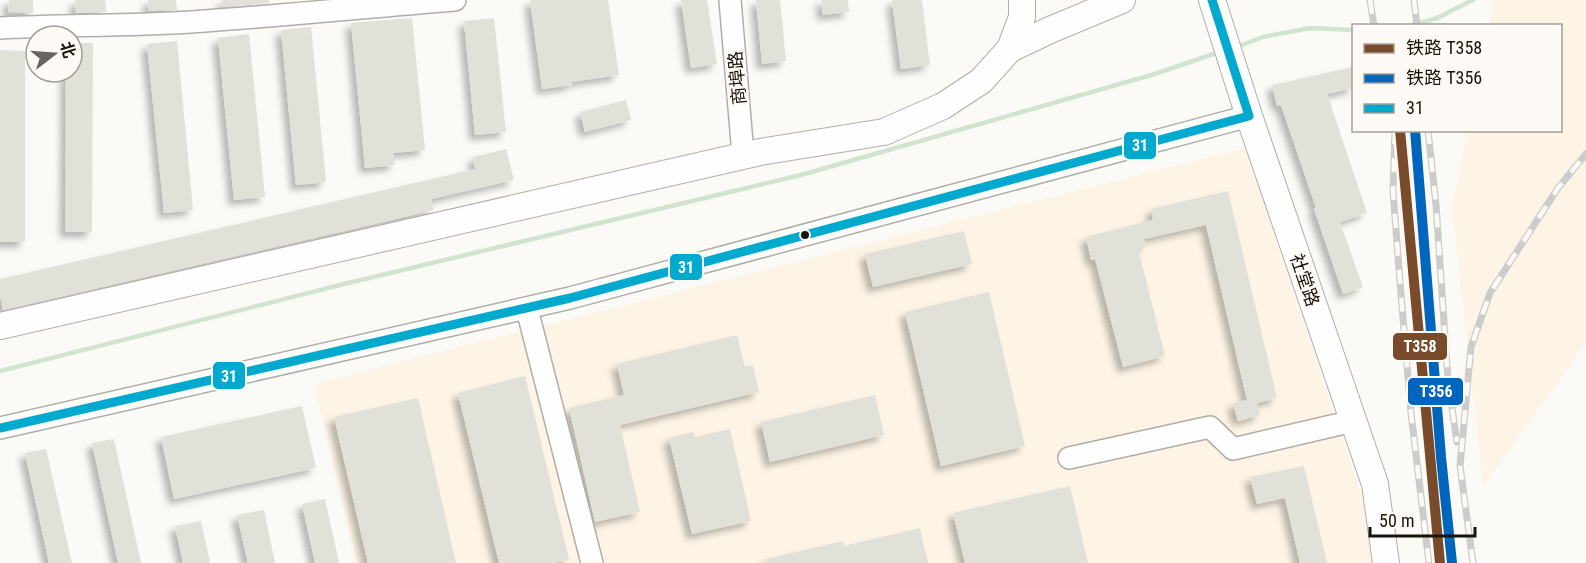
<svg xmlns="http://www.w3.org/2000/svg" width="1586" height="563" font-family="'Roboto Condensed','Noto Sans SC',sans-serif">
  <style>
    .built { fill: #fdf4e5 }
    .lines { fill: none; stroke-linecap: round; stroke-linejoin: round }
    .stream { stroke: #d1e4d0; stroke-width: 4.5 }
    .building { fill: #e1e1da; filter: url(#shadow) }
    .minor-casing { stroke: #b1aea8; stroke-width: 24 }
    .major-casing { stroke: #b1aea8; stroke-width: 28 }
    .minor { stroke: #fffefe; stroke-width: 21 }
    .major { stroke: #fffefe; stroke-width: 26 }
    .rail-casing { stroke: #cccccb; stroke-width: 7 }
    .rail { stroke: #fdfaf6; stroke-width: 4.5; stroke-dasharray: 14; stroke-linecap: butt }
    .bus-1-casing { stroke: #fdfaf6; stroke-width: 14 }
    .bus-1 { stroke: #00a9ce; stroke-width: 9 }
    .rail-1-casing { stroke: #fdfaf6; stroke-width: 15 }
    .rail-2-casing { stroke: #fdfaf6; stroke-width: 15 }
    .rail-1 { stroke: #7a4b2a; stroke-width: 10 }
    .rail-2 { stroke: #0065bd; stroke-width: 10 }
    .bus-dot { fill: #19140c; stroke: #fdfaf6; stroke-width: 2 }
    .labels { text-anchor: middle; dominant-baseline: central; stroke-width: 5; stroke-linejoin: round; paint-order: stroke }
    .street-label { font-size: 18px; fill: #19140c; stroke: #fdfaf6 }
    .line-badge { stroke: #fdfaf6; stroke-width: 2 }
    .badge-label { font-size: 16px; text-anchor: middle; font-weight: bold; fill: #fff }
  </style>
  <defs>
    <filter id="shadow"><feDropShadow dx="-5.5" dy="5.5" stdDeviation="3" flood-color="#0004"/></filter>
  </defs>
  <rect width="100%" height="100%" fill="#fcfaf7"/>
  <g class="built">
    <polygon points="1494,0 1586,0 1586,343 1483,486 1452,209 1467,131 1560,130 1560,26 1489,25"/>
    <polygon points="1245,148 1363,500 1374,563 357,563 314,384"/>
  </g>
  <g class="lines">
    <g class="stream">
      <polyline points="1410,26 1437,18 1473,0"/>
      <polyline points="1236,47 1263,37 1310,28 1354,30"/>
      <polyline points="0,371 344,284 801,175 1155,74 1219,52"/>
    </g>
  </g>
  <g class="building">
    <polygon points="9,0 33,0 33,13 8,12"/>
    <polygon points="75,0 105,0 106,12 76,13"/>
    <polygon points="148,0 176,0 177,10 149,11"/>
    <polygon points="222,0 269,0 269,3 223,7"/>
    <polygon points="530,0 608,0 619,75 571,82 572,85 542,89"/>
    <polygon points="681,0 707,0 717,64 691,68"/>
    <polygon points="756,0 780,0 786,61 762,64"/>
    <polygon points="821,0 848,0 849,12 823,15"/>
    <polygon points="892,0 922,0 930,65 901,69"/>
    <polygon points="412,18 425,150 393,153 395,165 365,168 351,23"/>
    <polygon points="494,18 506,132 475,135 464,21"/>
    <polygon points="311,27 326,182 296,185 281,30"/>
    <polygon points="249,34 265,197 234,200 218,38"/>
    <polygon points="177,41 193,210 164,213 147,44"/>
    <polygon points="72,43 93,43 92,232 65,232 66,72 72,72"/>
    <polygon points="0,50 25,51 25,242 0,242"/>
    <polygon points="1353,67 1353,88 1327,94 1367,213 1340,222 1363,287 1343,294 1314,209 1316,208 1281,105 1277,106 1272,85"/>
    <polygon points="626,100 631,120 585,132 580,112"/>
    <polygon points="506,149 514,180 431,199 434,210 3,310 0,296 0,279 475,169 473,157"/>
    <polygon points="1228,191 1277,398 1257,403 1260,415 1238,421 1233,403 1247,400 1206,225 1144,239 1146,246 1138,248 1165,356 1123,367 1095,259 1091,260 1086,237 1153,220 1151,209"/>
    <polygon points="964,231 972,264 873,287 865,254"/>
    <polygon points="989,292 1025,446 941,466 905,312"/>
    <polygon points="737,335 745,367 753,365 759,392 620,425 640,512 595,522 569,408 624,395 617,364"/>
    <polygon points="525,376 569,559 554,563 499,563 458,393"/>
    <polygon points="875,395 884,435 770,462 761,422"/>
    <polygon points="418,398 456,563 368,563 334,417"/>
    <polygon points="302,406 316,468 174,499 161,437"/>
    <polygon points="730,429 751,521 692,534 669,438 693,432 695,437"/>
    <polygon points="114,439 141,563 118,563 92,443"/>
    <polygon points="46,449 72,563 49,563 25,453"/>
    <polygon points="1304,466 1327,563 1300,563 1285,498 1257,504 1250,477"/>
    <polygon points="1070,486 1088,563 965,563 953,513"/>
    <polygon points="325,499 339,563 315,563 302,504"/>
    <polygon points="264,510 275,563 248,563 237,515"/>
    <polygon points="201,521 210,563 183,563 175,526"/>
    <polygon points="920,528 928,563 767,563 766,559 843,541 844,546"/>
  </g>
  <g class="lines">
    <g class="minor-casing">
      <g id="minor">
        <polyline points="730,0 743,155"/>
        <path d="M0,28C64,25 128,26 191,22C279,16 367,7 455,0"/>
        <polyline points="527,309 592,563"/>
        <polyline points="0,428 570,298 1249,116"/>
        <polyline points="1069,458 1210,427 1233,449 1353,421"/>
      </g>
    </g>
    <g class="major-casing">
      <g id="major">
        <polyline points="1212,0 1249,116 1375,484 1386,563"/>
        <polyline points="1010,49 1050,30 1122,0"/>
        <polyline points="0,326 760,152 884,132 943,106 981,81 1010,49 1022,17 1022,0"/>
      </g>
    </g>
    <use href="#minor" class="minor"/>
    <use href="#major" class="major"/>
    <g class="rail-casing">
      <g id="rail">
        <polyline points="1370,0 1374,26"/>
        <polyline points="1414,0 1417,26"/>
        <polyline points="1395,130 1393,191 1400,282 1411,413 1429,563"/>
        <polyline points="1428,130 1436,205 1448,381 1457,442"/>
        <polyline points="1473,563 1460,466 1471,347 1490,293 1558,188 1586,154"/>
      </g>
    </g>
    <use href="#rail" class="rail"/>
    <g class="bus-1-casing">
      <polyline id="bus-1" points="0,428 570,298 1249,116 1212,0"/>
    </g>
    <use href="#bus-1" class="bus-1"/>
    <g class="rail-1-casing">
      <polyline id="rail-1" points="1400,130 1440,563"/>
    </g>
    <g class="rail-2-casing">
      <polyline id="rail-2" points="1415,130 1441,457 1452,563"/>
    </g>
    <use href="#rail-1" class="rail-1"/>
    <use href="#rail-2" class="rail-2"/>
  </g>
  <circle class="bus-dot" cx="805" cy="235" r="5"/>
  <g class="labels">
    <g class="street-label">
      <text transform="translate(737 78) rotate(-95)">商埠路</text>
      <text transform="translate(1305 280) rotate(71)">社堂路</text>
    </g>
  </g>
  <g class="line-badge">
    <rect x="1123" y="131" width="34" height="29" rx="6" fill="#00a9ce"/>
    <rect x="669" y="253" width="34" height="28" rx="6" fill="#00a9ce"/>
    <rect x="1392" y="332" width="56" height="29" rx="6" fill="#7a4b2a"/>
    <rect x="212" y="361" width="34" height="29" rx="6" fill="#00a9ce"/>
    <rect x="1407" y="377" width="57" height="29" rx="6" fill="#0065bd"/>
  </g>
  <g class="badge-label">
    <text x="1140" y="151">31</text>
    <text x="686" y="273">31</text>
    <text x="1420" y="352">T358</text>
    <text x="229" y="382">31</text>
    <text x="1436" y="397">T356</text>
  </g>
  <rect x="1352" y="24" width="210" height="108" fill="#fdfaf6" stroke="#a29e98" stroke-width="1.5"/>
  <rect x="1364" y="44" width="30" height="9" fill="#7a4b2a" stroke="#a29e98" stroke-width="1.5"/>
  <text x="1406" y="54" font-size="18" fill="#19140c">铁路 T358</text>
  <rect x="1364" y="74" width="30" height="9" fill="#0065bd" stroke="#a29e98" stroke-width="1.5"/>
  <text x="1406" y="84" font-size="18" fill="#19140c">铁路 T356</text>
  <rect x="1364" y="104" width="30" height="9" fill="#00a9ce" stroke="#a29e98" stroke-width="1.5"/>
  <text x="1406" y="114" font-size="18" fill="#19140c">31</text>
  <g transform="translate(54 54) rotate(73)"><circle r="28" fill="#fdfaf6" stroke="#a29e98" stroke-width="1.5"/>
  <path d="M0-4.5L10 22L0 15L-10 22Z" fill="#68645e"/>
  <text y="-9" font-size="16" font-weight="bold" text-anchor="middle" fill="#19140c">北</text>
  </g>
  <path d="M1370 527v9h105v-9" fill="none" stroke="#19140c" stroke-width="3"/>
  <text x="1379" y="527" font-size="18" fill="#19140c" stroke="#fdfaf6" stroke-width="4.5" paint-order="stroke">50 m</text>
</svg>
